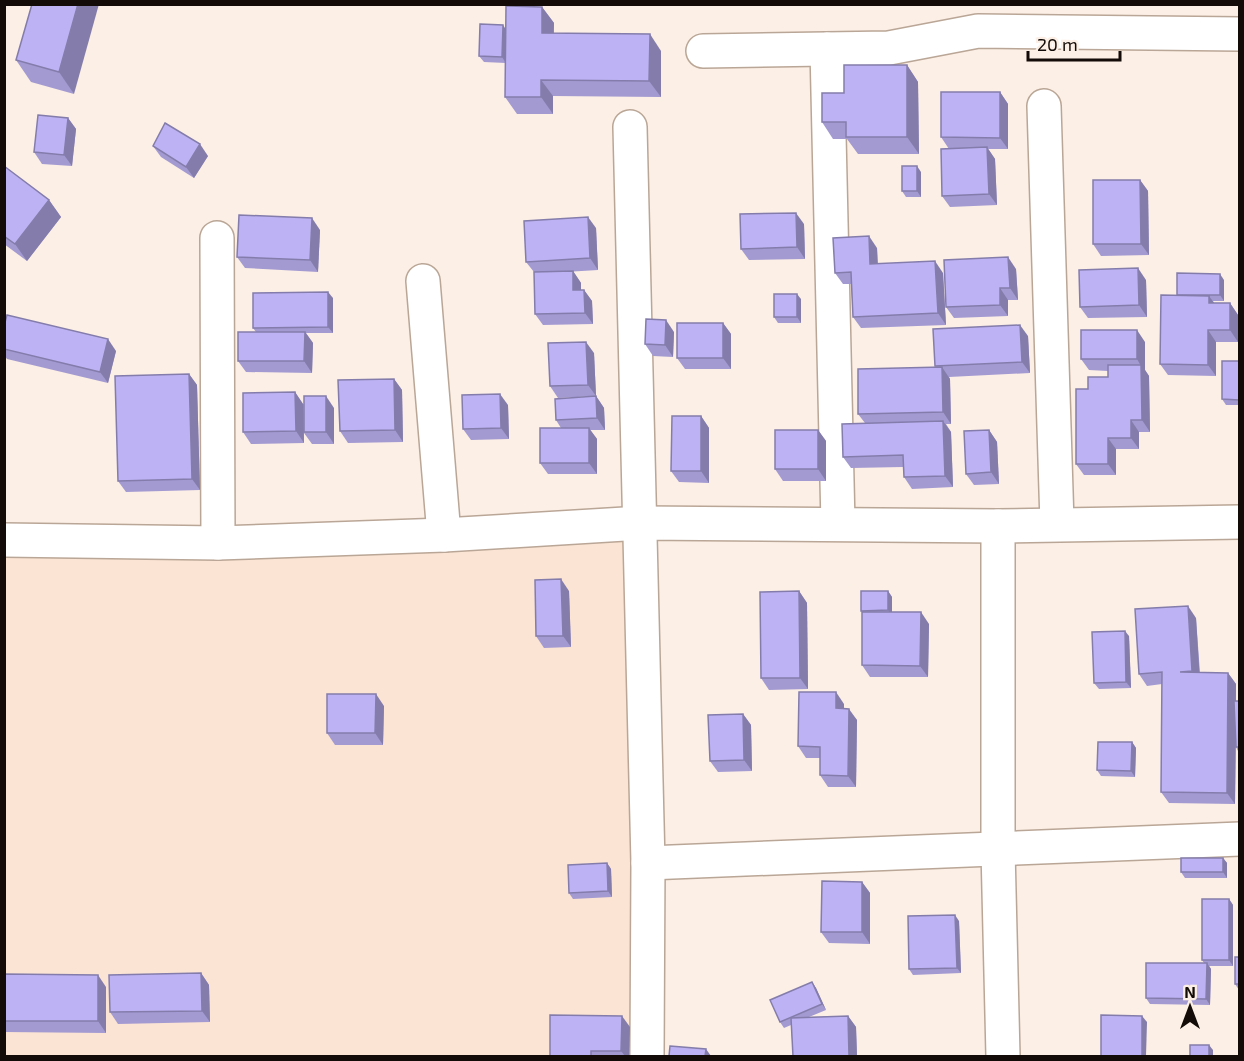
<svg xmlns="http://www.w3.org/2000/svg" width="1244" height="1061" font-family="'Exo 2',sans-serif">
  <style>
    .built { fill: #fbe4d3 }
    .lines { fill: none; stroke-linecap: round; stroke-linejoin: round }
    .minor-casing { stroke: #baa696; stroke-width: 36 }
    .minor { stroke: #fff; stroke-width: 33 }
    .wall { fill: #a39ad2 }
    .shaded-wall { fill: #847dab }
    .building { fill: #bdb3f4; stroke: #847dab; stroke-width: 1.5 }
  </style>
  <rect width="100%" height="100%" fill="#fcefe5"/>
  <polygon class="built" points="633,541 652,1056 5,1056 4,546"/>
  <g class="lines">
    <g class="minor-casing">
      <g id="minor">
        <polyline points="827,49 838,524"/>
        <polyline points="703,51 889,48 978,31 1240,34"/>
        <polyline points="1044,106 1057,523"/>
        <polyline points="630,127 648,863 647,1056"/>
        <polyline points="217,238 218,543"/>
        <polyline points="423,281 444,535"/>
        <polyline points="998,526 998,850 1003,1056"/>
        <polyline points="4,540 218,543 444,535 641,523 998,526 1240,522"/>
        <polyline points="648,863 1240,839"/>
      </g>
    </g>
    <use href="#minor" class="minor"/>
  </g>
  <g class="wall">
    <polygon points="32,4 74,94 31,82 16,60"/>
    <polygon points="542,7 554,23 554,33 661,51 661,97 553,96 553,114 517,114 505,97 506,63 484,62 479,56 506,30"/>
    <polygon points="907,65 918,82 919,154 858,154 847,139 833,139 822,122 844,93"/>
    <polygon points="1000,92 1008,104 1008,149 988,149 995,159 997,205 950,207 942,196 949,149 941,137"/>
    <polygon points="68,118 76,129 72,166 42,164 34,152"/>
    <polygon points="153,146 208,156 194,178 161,157"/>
    <polygon points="4,166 49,200 61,217 27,261 4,244"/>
    <polygon points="921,172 921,197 906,197 902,191"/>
    <polygon points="1140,180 1148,191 1149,255 1101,256 1093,244"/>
    <polygon points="804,224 805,259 749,260 741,249"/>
    <polygon points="596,228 598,270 565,272 573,271 581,283 581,290 584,290 592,301 593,324 543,325 535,314 534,272 526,262"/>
    <polygon points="320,230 318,272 245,268 237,257"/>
    <polygon points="877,248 878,264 943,273 946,325 861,328 853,317 851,284 843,284 835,273"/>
    <polygon points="1016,269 1018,300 1008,300 1008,316 954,318 946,307"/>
    <polygon points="1146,280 1147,317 1088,318 1080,307"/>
    <polygon points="1224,280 1224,301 1213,301 1214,303 1230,303 1238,315 1238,342 1216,342 1216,376 1168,375 1160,364 1178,295"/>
    <polygon points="333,298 333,333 306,333 313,343 312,373 246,372 238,361 256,332 253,328"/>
    <polygon points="801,299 801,323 778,323 774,317"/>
    <polygon points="723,323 731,334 731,369 685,369 677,358"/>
    <polygon points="4,326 116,351 108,383 7,359 4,355"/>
    <polygon points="674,332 673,357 653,356 645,344"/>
    <polygon points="1028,336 1030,373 949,377 950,379 951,424 946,424 951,432 953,487 912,489 904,477 903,467 851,468 843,457 865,423 858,414 936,368 935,366"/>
    <polygon points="1145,342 1145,370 1149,376 1150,432 1139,432 1139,449 1116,449 1116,475 1084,475 1076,464 1088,389 1108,377 1108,371 1089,370 1081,359"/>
    <polygon points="594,353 596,396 558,398 550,386"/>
    <polygon points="1239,361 1239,405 1226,405 1222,399"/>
    <polygon points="189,374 197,385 200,490 126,492 118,481"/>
    <polygon points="394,379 402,390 403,442 348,443 340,431"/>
    <polygon points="295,392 303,404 334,408 334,444 312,444 304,433 304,443 251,444 243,432"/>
    <polygon points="596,396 604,408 605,430 590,430 597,439 597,474 548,474 540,463 561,428 556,420"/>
    <polygon points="508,405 509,439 471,440 463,429"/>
    <polygon points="701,416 709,428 709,483 679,482 671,471"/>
    <polygon points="818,430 826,441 826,481 783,481 775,469"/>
    <polygon points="989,430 997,442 999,484 974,485 966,474"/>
    <polygon points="569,591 571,647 544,648 536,636"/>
    <polygon points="799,591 807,603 808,689 769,690 761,678"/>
    <polygon points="888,591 892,597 892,612 929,624 928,677 870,677 862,665 862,612 861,611"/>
    <polygon points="1196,618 1200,673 1228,673 1236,684 1236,701 1239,701 1239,753 1236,747 1235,804 1169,803 1161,792 1162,684 1147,686 1139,674"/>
    <polygon points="1129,636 1131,688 1099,689 1094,683"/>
    <polygon points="844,704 844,708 857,720 856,787 828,787 820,775 820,758 806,758 798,746"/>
    <polygon points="384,706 383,745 335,745 327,733"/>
    <polygon points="743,714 751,725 752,771 718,772 710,761"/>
    <polygon points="1132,742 1136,748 1135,777 1101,776 1097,770"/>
    <polygon points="1223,858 1227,863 1227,878 1185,878 1181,872"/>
    <polygon points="607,863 611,869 612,897 573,899 569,893"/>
    <polygon points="862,882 870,893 870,944 829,943 821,932"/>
    <polygon points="1229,899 1233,905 1233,966 1209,966 1211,969 1210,1005 1150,1004 1146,998 1204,963 1202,960"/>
    <polygon points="959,921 961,973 913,975 909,969"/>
    <polygon points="1239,957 1239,990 1235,984"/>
    <polygon points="201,973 209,985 210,1022 118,1024 110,1012"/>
    <polygon points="4,974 106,987 106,1033 4,1032"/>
    <polygon points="812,982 816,988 826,1010 809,1017 848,1016 856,1027 857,1056 793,1056 791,1025 784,1028 780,1022"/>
    <polygon points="630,1027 629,1056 550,1056"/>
  </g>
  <g class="shaded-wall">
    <polygon points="78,4 99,4 74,94 59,72"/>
    <polygon points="542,7 554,23 553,50 542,33"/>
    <polygon points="503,25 507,31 506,63 502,57"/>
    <polygon points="650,34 661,51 661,97 649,81"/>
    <polygon points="907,65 918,82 919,154 907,137"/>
    <polygon points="541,80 553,96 553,114 541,97"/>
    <polygon points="1000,92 1008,104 1008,149 1000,138"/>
    <polygon points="68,118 76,129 72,166 64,155"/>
    <polygon points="200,144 208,156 194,178 186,167"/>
    <polygon points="987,147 995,159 997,205 989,194"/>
    <polygon points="917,166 921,172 921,197 917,191"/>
    <polygon points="1140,180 1148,191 1149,255 1141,244"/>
    <polygon points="49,200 61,217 27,261 15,244"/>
    <polygon points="796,213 804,224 805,259 797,247"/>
    <polygon points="588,217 596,228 598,270 590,258"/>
    <polygon points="312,218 320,230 318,272 310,260"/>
    <polygon points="869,236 877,248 878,275 870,264"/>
    <polygon points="1008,257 1016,269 1018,300 1010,288"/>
    <polygon points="935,261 943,273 946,325 938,313"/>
    <polygon points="1138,268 1146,280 1147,317 1139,305"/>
    <polygon points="573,271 581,283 581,301 573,290"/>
    <polygon points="1220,274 1224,280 1224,301 1220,295"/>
    <polygon points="1000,288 1008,300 1008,316 1000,305"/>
    <polygon points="584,290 592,301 593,324 585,313"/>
    <polygon points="328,292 333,298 333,333 328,327"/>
    <polygon points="797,294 801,299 801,323 797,317"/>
    <polygon points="1209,296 1217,307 1209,303"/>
    <polygon points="1230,303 1238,315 1238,342 1230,330"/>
    <polygon points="666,320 674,332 673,357 665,345"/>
    <polygon points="723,323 731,334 731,369 723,358"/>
    <polygon points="1020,325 1028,336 1030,373 1022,362"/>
    <polygon points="1137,330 1145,342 1145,370 1149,376 1150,432 1142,420 1141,366 1137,359"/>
    <polygon points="1208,330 1216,342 1216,376 1208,365"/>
    <polygon points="305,332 313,343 312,373 304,361"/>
    <polygon points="108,339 116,351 108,383 100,372"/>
    <polygon points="586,342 594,353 596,396 588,385"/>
    <polygon points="942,367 950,379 951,424 943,412"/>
    <polygon points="189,374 197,385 200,490 192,479"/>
    <polygon points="394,379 402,390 403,442 395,430"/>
    <polygon points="295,392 303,404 304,443 296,431"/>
    <polygon points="500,394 508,405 509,439 501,428"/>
    <polygon points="326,396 334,408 334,444 326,432"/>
    <polygon points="596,396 604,408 605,430 597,418"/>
    <polygon points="701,416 709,428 709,483 701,471"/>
    <polygon points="1131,420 1139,432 1139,449 1131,438"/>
    <polygon points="943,421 951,432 953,487 945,476"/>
    <polygon points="589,428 597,439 597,474 589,463"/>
    <polygon points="818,430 826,441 826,481 818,469"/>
    <polygon points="989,430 997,442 999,484 991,472"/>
    <polygon points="1108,438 1116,449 1116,475 1108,464"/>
    <polygon points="561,579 569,591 571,647 563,636"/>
    <polygon points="799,591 807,603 808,689 800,678"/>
    <polygon points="888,591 892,597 892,616 888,610"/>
    <polygon points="1188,606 1196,618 1200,682 1192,671"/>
    <polygon points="921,612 929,624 928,677 920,666"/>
    <polygon points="1125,631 1129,636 1131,688 1126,682"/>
    <polygon points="1228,673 1236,684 1235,804 1227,793"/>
    <polygon points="836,692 844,704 844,719 836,708"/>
    <polygon points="376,694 384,706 383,745 375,733"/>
    <polygon points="849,709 857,720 856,787 848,776"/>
    <polygon points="743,714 751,725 752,771 744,760"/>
    <polygon points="1132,742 1136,748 1135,777 1131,771"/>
    <polygon points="1223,858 1227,863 1227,878 1223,872"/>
    <polygon points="607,863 611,869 612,897 608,891"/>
    <polygon points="862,882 870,893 870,944 862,932"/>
    <polygon points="1229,899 1233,905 1233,966 1229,960"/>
    <polygon points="955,915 959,921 961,973 957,968"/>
    <polygon points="1207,963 1211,969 1210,1005 1206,999"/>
    <polygon points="201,973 209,985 210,1022 202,1011"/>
    <polygon points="98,975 106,987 106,1033 98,1021"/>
    <polygon points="812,982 816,988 826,1010 822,1004"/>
    <polygon points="622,1016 630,1027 629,1056 625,1056 621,1051"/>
    <polygon points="848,1016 856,1027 857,1056 849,1056"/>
    <polygon points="1142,1016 1147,1022 1146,1056 1142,1056"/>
    <polygon points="1209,1045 1213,1050 1213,1056 1209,1056"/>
    <polygon points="706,1049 711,1056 705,1056"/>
  </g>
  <g class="building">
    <polygon points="32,4 78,4 59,72 16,60"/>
    <polygon points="506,6 542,7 542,33 650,34 649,81 541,80 541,97 505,97"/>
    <polygon points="480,24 503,25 502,57 479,56"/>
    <polygon points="844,65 907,65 907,137 846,137 846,122 822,122 822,93 844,93"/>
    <polygon points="941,92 1000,92 1000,138 941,137"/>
    <polygon points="38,115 68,118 64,155 34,152"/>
    <polygon points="165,123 200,144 186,167 153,146"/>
    <polygon points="987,147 989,194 942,196 941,149"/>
    <polygon points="4,166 49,200 15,244 4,236"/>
    <rect x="902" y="166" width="15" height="25"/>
    <polygon points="1093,180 1140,180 1141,244 1093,244"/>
    <polygon points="796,213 797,247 741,249 740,214"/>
    <polygon points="239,215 312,218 310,260 237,257"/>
    <polygon points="588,217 590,258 526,262 524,221"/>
    <polygon points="869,236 870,264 935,261 938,313 853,317 851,272 835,273 833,238"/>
    <polygon points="1008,257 1010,288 1000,288 1000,305 946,307 944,260"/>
    <polygon points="1138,268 1139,305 1080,307 1079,270"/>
    <polygon points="573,271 573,290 584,290 585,313 535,314 534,272"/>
    <polygon points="1177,273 1220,274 1220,295 1177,295"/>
    <polygon points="328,292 328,327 253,328 253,293"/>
    <rect x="774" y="294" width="23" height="23"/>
    <polygon points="1161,295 1209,296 1209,303 1230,303 1230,330 1208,330 1208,365 1160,364"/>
    <polygon points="7,315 108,339 100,372 4,349 4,326"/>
    <polygon points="646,319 666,320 665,345 645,344"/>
    <rect x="677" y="323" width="46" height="35"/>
    <polygon points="1020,325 1022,362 935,366 933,329"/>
    <rect x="1081" y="330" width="56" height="29"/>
    <polygon points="238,332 305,332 304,361 238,361"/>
    <polygon points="586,342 588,385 550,386 548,343"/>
    <polygon points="1222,361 1239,361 1239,400 1222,399"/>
    <polygon points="1108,365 1141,365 1142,420 1131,420 1131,438 1108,438 1108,464 1076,464 1076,389 1088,389 1088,377 1108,377"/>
    <polygon points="942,367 943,412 858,414 858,369"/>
    <polygon points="189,374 192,479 118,481 115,376"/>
    <polygon points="394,379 395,430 340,431 338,380"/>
    <polygon points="295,392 296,431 243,432 243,393"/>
    <polygon points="500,394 501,428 463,429 462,395"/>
    <rect x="304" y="396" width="22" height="36"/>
    <polygon points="596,396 597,418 556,420 555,399"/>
    <polygon points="672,416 701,416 701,471 671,471"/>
    <polygon points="943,421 945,476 904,477 903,455 843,457 842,424"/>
    <rect x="540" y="428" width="49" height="35"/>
    <rect x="775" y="430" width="43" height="39"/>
    <polygon points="989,430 991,472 966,474 964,431"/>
    <polygon points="561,579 563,636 536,636 535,580"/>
    <polygon points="799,591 800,678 761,678 760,592"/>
    <polygon points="861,591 888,591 888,610 861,611"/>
    <polygon points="1188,606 1192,671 1180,672 1228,673 1227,793 1161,792 1162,672 1139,674 1135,609"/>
    <polygon points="862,612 921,612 920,666 862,665"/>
    <polygon points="1125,631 1126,682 1094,683 1092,632"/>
    <polygon points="799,692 836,692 836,708 849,709 848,776 820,775 820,747 798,746"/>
    <polygon points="327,694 376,694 375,733 327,733"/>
    <polygon points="1234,701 1239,701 1239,747 1236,747"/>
    <polygon points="743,714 744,760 710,761 708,715"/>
    <polygon points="1098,742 1132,742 1131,771 1097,770"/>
    <rect x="1181" y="858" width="42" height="14"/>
    <polygon points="607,863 608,891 569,893 568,865"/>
    <polygon points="822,881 862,882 862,932 821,932"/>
    <rect x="1202" y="899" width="27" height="61"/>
    <polygon points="955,915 957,968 909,969 908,916"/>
    <rect x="1235" y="957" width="4" height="27"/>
    <polygon points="1146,963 1207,963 1206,999 1146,998"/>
    <polygon points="201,973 202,1011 110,1012 109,975"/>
    <polygon points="4,974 98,975 98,1021 4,1021"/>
    <polygon points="812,982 822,1004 780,1022 770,1000"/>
    <polygon points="550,1015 622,1016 621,1051 591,1051 591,1056 550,1056"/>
    <polygon points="1101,1015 1142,1016 1142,1056 1101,1056"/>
    <polygon points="848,1016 849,1056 793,1056 791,1018"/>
    <rect x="1190" y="1045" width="19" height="11"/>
    <polygon points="670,1046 706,1049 705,1056 669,1056"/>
  </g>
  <rect width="1244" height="1061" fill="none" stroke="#120b07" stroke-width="12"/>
  <g transform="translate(1190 1007)" stroke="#fcefe5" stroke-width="4.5" paint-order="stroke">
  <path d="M0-4.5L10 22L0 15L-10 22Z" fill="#120b07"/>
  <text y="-9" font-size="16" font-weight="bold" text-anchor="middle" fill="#120b07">N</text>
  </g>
  <path d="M1028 51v9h92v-9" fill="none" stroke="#120b07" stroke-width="3"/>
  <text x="1037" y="51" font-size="18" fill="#120b07" stroke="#fcefe5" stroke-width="4.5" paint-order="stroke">20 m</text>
</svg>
